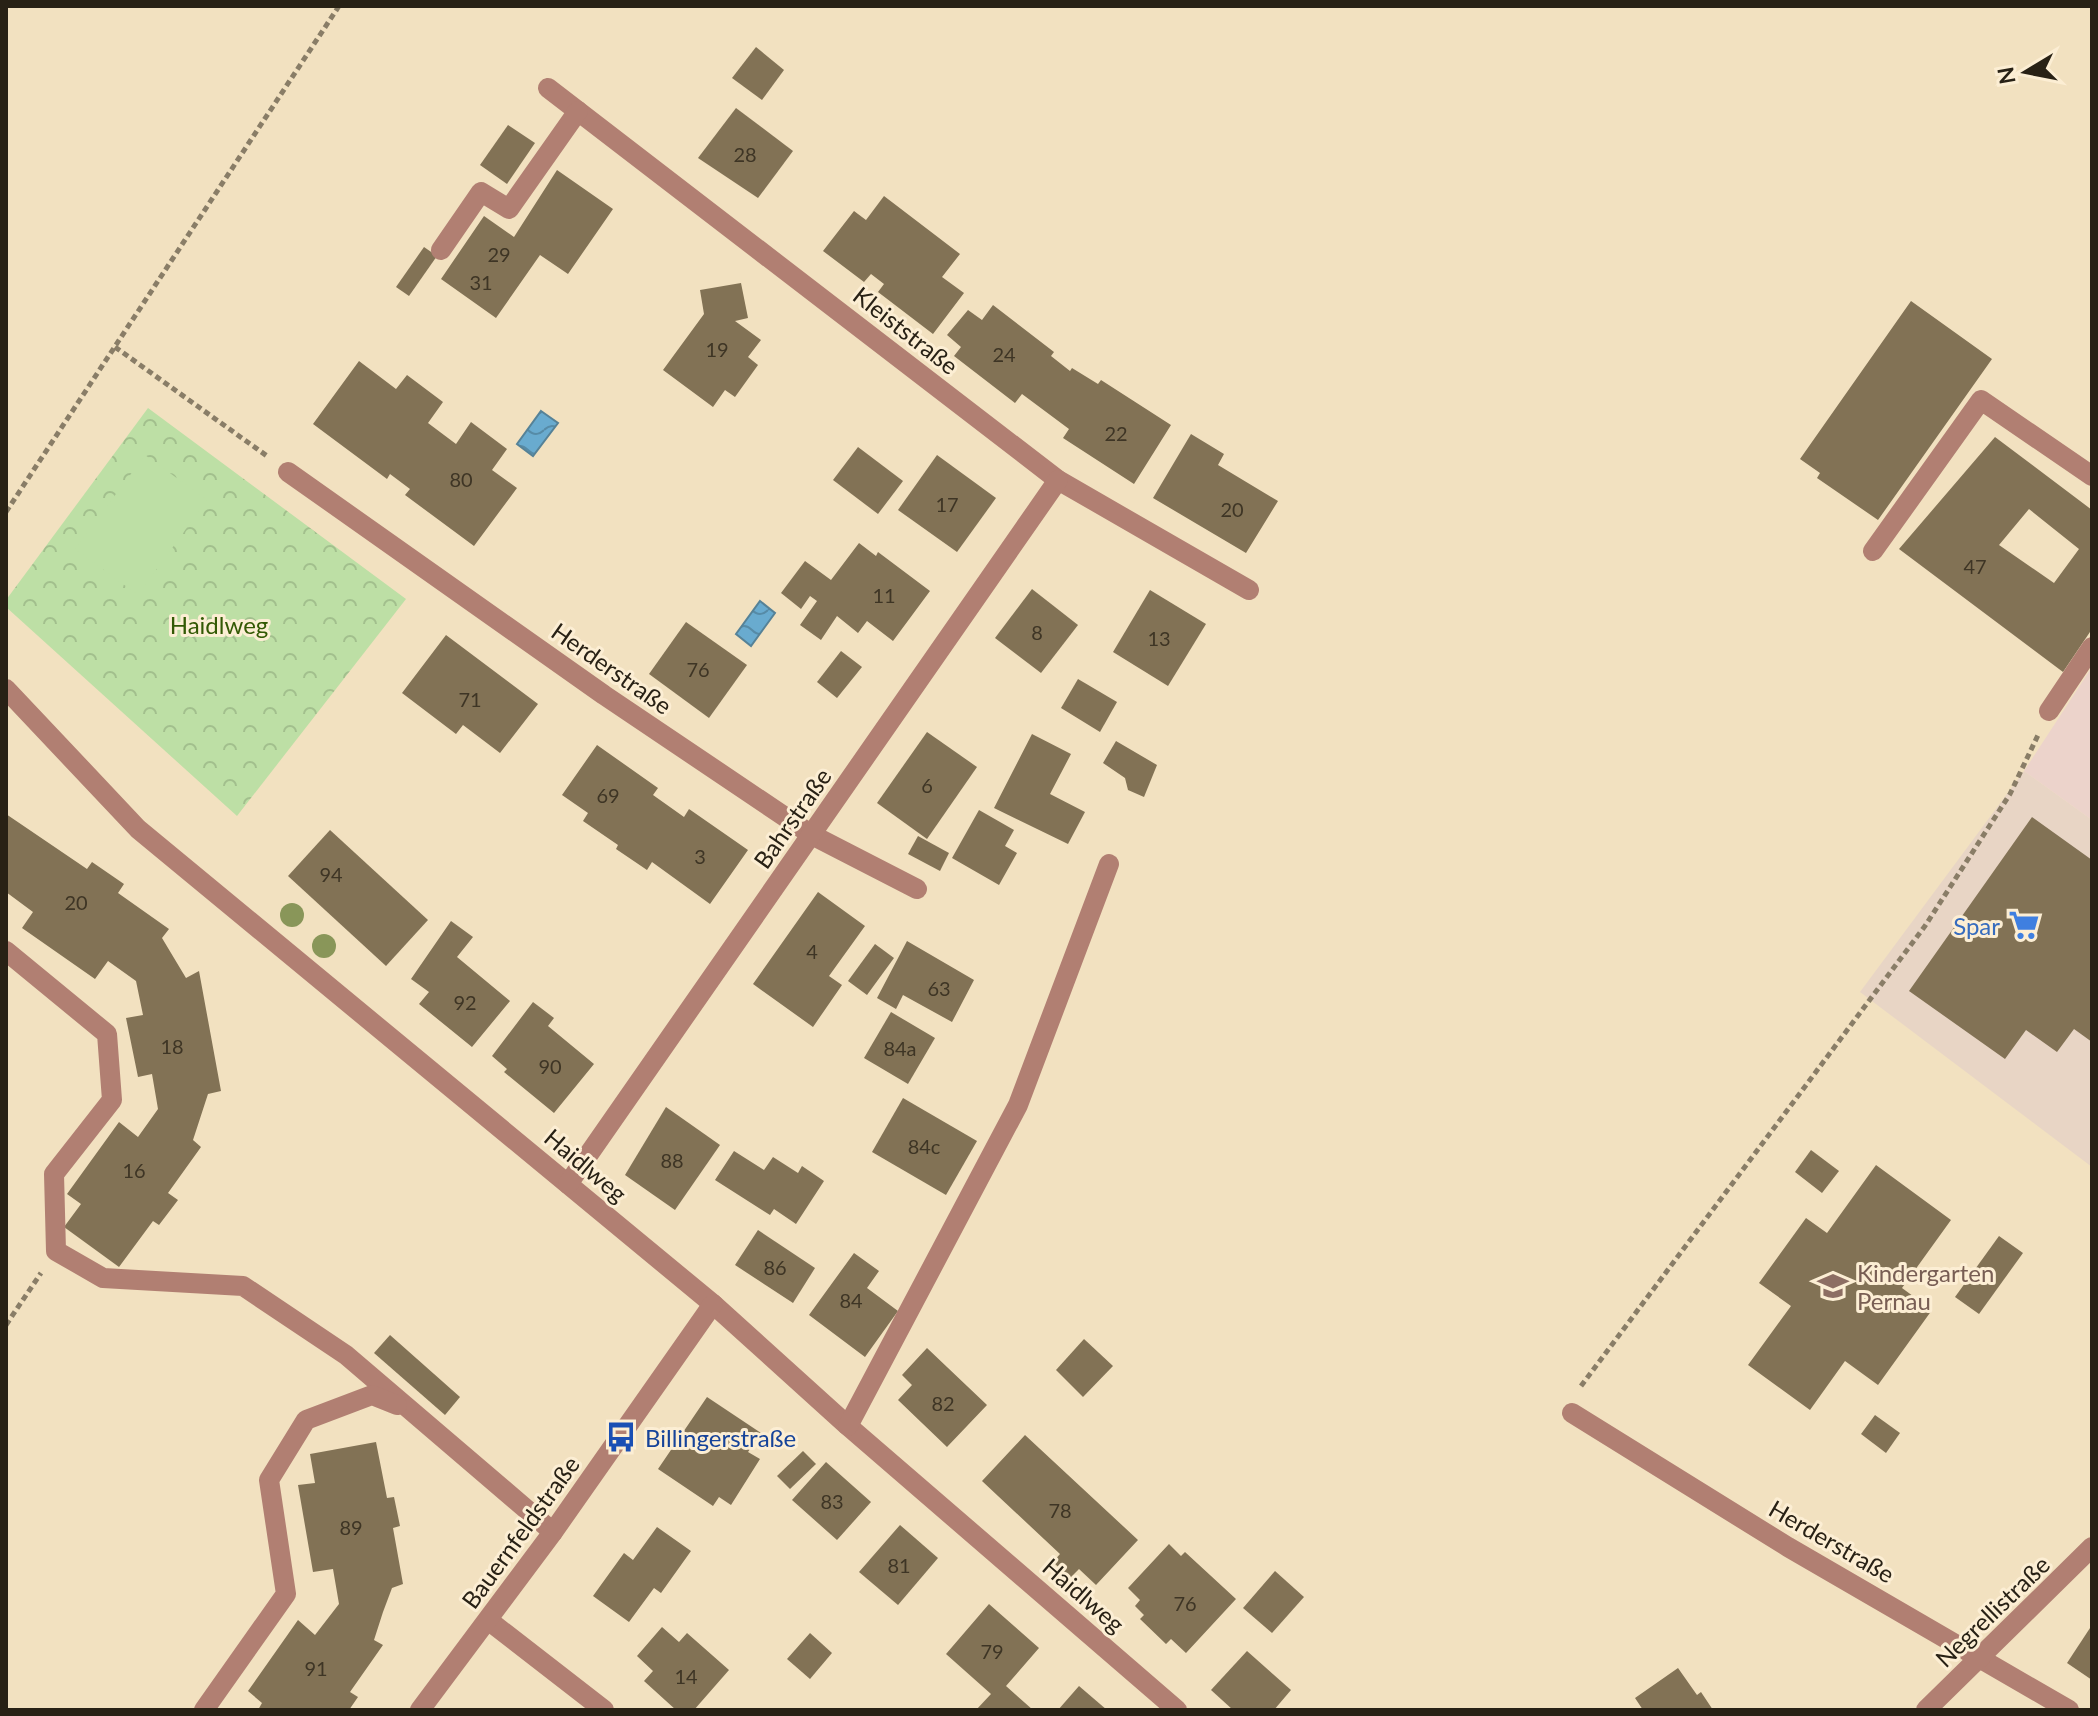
<svg xmlns="http://www.w3.org/2000/svg" width="2098" height="1716" font-family="Lato,sans-serif">
  <style>
    .commercial { fill: #e8d5c5 }
    .education { fill: #ecd3cb }
    .park { fill: url(#park-crowns) }
    .pitch { fill: #bddfa5 }
    .water { fill: url(#water-waves); stroke: #568297; stroke-width: 2 }
    .building { fill: #827255; fill-rule: evenodd }
    .lines { fill: none; stroke-linecap: round; stroke-linejoin: round }
    .path { stroke: #897d67; stroke-width: 5; stroke-dasharray: 6 4; stroke-linecap: butt }
    .minor { stroke: #b17f72; stroke-width: 20 }
    .tree { fill: #899659 }
    .labels { text-anchor: middle; dominant-baseline: central; stroke-width: 6; stroke-linejoin: round; paint-order: stroke }
    .number-label { font-size: 20px; fill: #3e3525 }
    .street-label { font-size: 24px; fill: #282115; stroke: #fceed4 }
    .park-label { font-size: 24px; fill: #335904; stroke: #fceed4 }
    .shop-label { font-size: 24px; fill: #366cbe; stroke: #fceed4; text-anchor: end }
    .education-label { font-size: 24px; fill: #785e54; stroke: #fceed4; text-anchor: start }
    .transit-label { font-size: 24px; fill: #164399; stroke: #fceed4; text-anchor: start }
  </style>
  <defs>
    <pattern id="park-crowns" width="20" height="18" patternUnits="userSpaceOnUse" patternTransform="scale(2)"><rect width="20" height="18" fill="#bddfa5"/><path d="M2 6a3 3 0 1 1 6 0M12 15a3 3 0 1 1 6 0" fill="none" stroke="#a2bf8d"/></pattern>
    <pattern id="water-waves" width="16" height="10" patternUnits="userSpaceOnUse" patternTransform="scale(2)"><rect width="16" height="10" fill="#69abcf"/><path d="M0 5q4-4 8 0t8 0" fill="none" stroke="#568ba7"/></pattern>
  </defs>
  <rect width="100%" height="100%" fill="#f2e1c0"/>
  <polygon class="commercial" points="2024,771 2092,820 2092,1167 1860,992"/>
  <polygon class="education" points="2092,667 2092,820 2024,771"/>
  <polygon class="park" points="148,408 406,599 237,816 6,607 6,600"/>
  <polygon class="pitch" points="145,455 207,500 138,595 75,549"/>
  <g class="water">
    <polygon points="541,411 558,423 533,456 517,444"/>
    <polygon points="760,601 775,613 751,646 736,634"/>
  </g>
  <g class="building">
    <polygon points="756,47 784,70 762,100 732,78"/>
    <polygon points="736,108 793,151 758,198 698,158"/>
    <polygon points="508,125 535,143 507,184 480,165"/>
    <polygon points="557,170 613,209 568,274 540,255 496,318 441,279 484,216 514,237"/>
    <polygon points="884,196 960,254 942,277 964,293 933,334 878,292 884,284 871,274 864,282 823,251 854,211 866,220"/>
    <polygon points="424,247 437,256 409,296 396,287"/>
    <polygon points="741,283 748,318 735,321 761,340 748,357 758,365 735,397 725,390 713,407 663,370 704,314 700,290"/>
    <polygon points="1911,301 1992,359 1878,520 1817,478 1820,473 1800,459"/>
    <polygon points="993,305 1054,352 1051,356 1070,371 1072,368 1098,384 1101,380 1171,425 1134,484 1063,438 1069,429 1022,394 1015,403 954,356 961,347 947,335 968,310 982,320"/>
    <polygon points="359,361 396,389 407,375 443,402 428,423 456,444 471,422 507,449 492,470 517,488 474,546 405,495 410,489 390,474 387,479 313,424"/>
    <polygon points="1191,434 1224,454 1218,465 1278,501 1246,553 1153,498"/>
    <path d="M1995,437L2092,510V629L2063,672L1899,549ZM2029,509L2079,549L2054,583L1999,545Z"/>
    <polygon points="858,447 903,481 878,514 833,480"/>
    <polygon points="937,455 996,498 957,552 898,510"/>
    <polygon points="859,543 876,556 878,552 930,591 893,641 867,621 858,633 837,616 821,640 800,625 817,601 810,596 801,609 781,593 805,561 831,580"/>
    <polygon points="1032,589 1078,625 1041,673 995,638"/>
    <polygon points="1150,590 1206,624 1168,686 1113,652"/>
    <polygon points="686,622 747,665 709,718 649,674"/>
    <polygon points="446,635 538,704 500,753 463,725 456,734 402,693"/>
    <polygon points="841,651 862,667 837,698 817,682"/>
    <polygon points="1078,679 1117,702 1100,732 1061,708"/>
    <polygon points="927,732 977,767 927,839 877,803"/>
    <polygon points="1032,734 1071,754 1050,794 1085,812 1068,844 994,808"/>
    <polygon points="1116,741 1157,765 1144,797 1128,790 1125,778 1103,763"/>
    <polygon points="597,745 658,788 653,795 684,817 689,809 748,850 710,904 652,862 647,870 616,849 618,845 583,821 588,813 562,795"/>
    <polygon points="979,810 1014,830 1005,846 1017,853 999,885 952,858"/>
    <polygon points="6,814 87,869 92,862 124,884 118,893 169,929 162,938 186,978 199,971 221,1091 208,1094 193,1140 201,1147 168,1193 178,1200 159,1225 153,1221 119,1267 64,1227 81,1204 67,1194 119,1122 138,1137 158,1109 152,1074 138,1077 126,1018 143,1015 136,981 108,961 95,979 22,928 33,912 6,892"/>
    <polygon points="2032,817 2092,860 2092,1042 2074,1029 2057,1052 2026,1030 2005,1059 1909,991"/>
    <polygon points="330,830 428,920 386,966 288,876"/>
    <polygon points="918,836 949,853 940,871 908,854"/>
    <polygon points="818,892 865,926 829,976 842,985 813,1027 753,984"/>
    <polygon points="451,921 473,937 457,957 510,1001 472,1047 419,1004 429,992 411,979"/>
    <polygon points="907,941 974,980 952,1022 903,995 896,1009 877,998"/>
    <polygon points="875,944 894,958 867,995 848,981"/>
    <polygon points="533,1002 554,1018 548,1026 594,1064 554,1113 504,1072 507,1069 492,1056"/>
    <polygon points="891,1012 935,1038 908,1084 864,1058"/>
    <polygon points="903,1098 977,1141 946,1195 872,1152"/>
    <polygon points="666,1107 720,1145 675,1210 625,1175"/>
    <polygon points="1811,1150 1839,1171 1822,1193 1795,1172"/>
    <polygon points="734,1151 764,1170 773,1157 798,1173 802,1166 824,1181 796,1224 774,1209 770,1215 715,1180"/>
    <polygon points="1876,1165 1951,1220 1902,1288 1932,1310 1878,1385 1845,1361 1810,1410 1748,1365 1791,1306 1759,1283 1806,1218 1827,1233"/>
    <polygon points="758,1230 815,1268 793,1303 735,1265"/>
    <polygon points="1999,1236 2023,1253 1979,1314 1955,1297"/>
    <polygon points="854,1253 879,1271 867,1288 898,1311 865,1357 809,1315"/>
    <polygon points="390,1335 460,1397 445,1415 374,1353"/>
    <polygon points="1084,1339 1113,1366 1083,1397 1056,1370"/>
    <polygon points="927,1348 987,1405 947,1447 898,1400 912,1385 902,1375"/>
    <polygon points="707,1397 761,1433 748,1452 760,1459 731,1505 719,1497 713,1506 658,1469"/>
    <polygon points="1875,1415 1900,1433 1886,1453 1861,1434"/>
    <polygon points="1025,1435 1138,1540 1096,1585 1079,1569 1070,1578 1053,1562 1060,1554 982,1481"/>
    <polygon points="376,1442 387,1498 394,1497 400,1526 393,1528 403,1584 392,1588 383,1612 374,1640 383,1645 350,1692 358,1697 349,1710 258,1710 262,1703 248,1691 298,1620 315,1635 339,1604 333,1569 313,1572 298,1485 315,1483 310,1454"/>
    <polygon points="803,1451 816,1464 790,1489 777,1476"/>
    <polygon points="826,1462 871,1502 837,1540 792,1500"/>
    <polygon points="900,1525 938,1558 898,1605 859,1572"/>
    <polygon points="657,1527 691,1551 661,1593 654,1588 629,1622 593,1596 624,1553 633,1560"/>
    <polygon points="1169,1544 1181,1556 1185,1552 1236,1599 1186,1653 1171,1639 1166,1644 1140,1619 1144,1615 1135,1606 1140,1600 1128,1588"/>
    <polygon points="1275,1571 1304,1597 1272,1633 1243,1608"/>
    <polygon points="989,1604 1039,1648 1006,1686 1033,1710 976,1710 991,1694 946,1654"/>
    <polygon points="2092,1625 2092,1680 2067,1663"/>
    <polygon points="662,1627 679,1642 687,1633 729,1670 694,1710 676,1710 644,1681 653,1671 637,1656"/>
    <polygon points="810,1633 832,1653 810,1679 787,1659"/>
    <polygon points="1247,1651 1291,1690 1274,1710 1233,1710 1211,1690"/>
    <polygon points="1678,1668 1697,1695 1701,1692 1713,1710 1643,1710 1635,1698"/>
    <polygon points="1079,1686 1107,1710 1058,1710"/>
  </g>
  <g class="lines">
    <g class="path">
      <polyline points="115,347 267,456"/>
      <polyline points="6,512 339,6"/>
      <polyline points="6,1325 41,1273"/>
      <polyline points="1581,1386 1925,926 2010,794 2039,733"/>
    </g>
    <g class="minor">
      <polyline points="548,88 1058,480 1249,590"/>
      <polyline points="441,250 481,192 509,209 578,111"/>
      <polyline points="288,472 604,695 812,835 917,889"/>
      <polyline points="1873,551 1981,400 2092,476"/>
      <polyline points="6,689 138,829 713,1304 848,1426 1177,1710"/>
      <polyline points="2049,711 2092,647"/>
      <polyline points="6,951 107,1034 112,1100 54,1174 56,1251 103,1278 243,1286 346,1355 553,1532"/>
      <polyline points="568,1184 1058,480"/>
      <polyline points="1572,1413 1788,1547 2069,1710"/>
      <polyline points="848,1426 1018,1105 1109,864"/>
      <polyline points="488,1620 604,1710"/>
      <polyline points="204,1710 286,1594 269,1480 306,1420 372,1395 397,1405"/>
      <polyline points="420,1710 553,1532 713,1304"/>
      <polyline points="1926,1710 2092,1547"/>
    </g>
  </g>
  <g class="tree">
    <circle cx="292" cy="915" r="12"/>
    <circle cx="324" cy="946" r="12"/>
  </g>
  <defs>
    <g id="supermarket-bare" transform="scale(2.4)"><path d="M-6-5.5h2.5l.6 2H6L4.5 2H-2.5L-4.4-4H-6ZM-1.5 3.2a1.3 1.3 0 1 0 .1 0ZM3 3.2a1.3 1.3 0 1 0 .1 0Z" fill="#3f7fe0" stroke="#fceed4" stroke-width="2.5" paint-order="stroke"/></g>
    <g id="school-bare" transform="scale(2.4)"><path d="M0-5L7-2L0 1L-7-2ZM-4 1L0 2.5L4 1V4Q0 6-4 4Z" fill="#8d6e63" stroke="#fceed4" stroke-width="2.5" paint-order="stroke"/></g>
    <g id="bus-bare" transform="scale(2.4)"><path d="M-5-6H5V4H4V6H2V4H-2V6H-4V4H-5ZM-3.5-4V0h7V-4ZM-3.5 1.2v1.5H-2V1.2ZM2 1.2v1.5H3.5V1.2Z" fill="#1a4fb4" stroke="#fceed4" stroke-width="2.5" paint-order="stroke"/></g>
  </defs>
  <g fill-rule="evenodd">
    <use href="#supermarket-bare" x="2024" y="925"/>
    <use href="#school-bare" x="1833" y="1286"/>
    <use href="#bus-bare" x="621" y="1437"/>
  </g>
  <g class="labels">
    <g class="number-label">
      <text x="745" y="154">28</text>
      <text x="499" y="254">29</text>
      <text x="481" y="282">31</text>
      <text x="717" y="349">19</text>
      <text x="1004" y="354">24</text>
      <text x="1116" y="433">22</text>
      <text x="461" y="479">80</text>
      <text x="947" y="504">17</text>
      <text x="1232" y="509">20</text>
      <text x="1975" y="566">47</text>
      <text x="884" y="595">11</text>
      <text x="1037" y="632">8</text>
      <text x="1159" y="638">13</text>
      <text x="698" y="669">76</text>
      <text x="470" y="699">71</text>
      <text x="927" y="785">6</text>
      <text x="608" y="795">69</text>
      <text x="700" y="856">3</text>
      <text x="331" y="874">94</text>
      <text x="76" y="902">20</text>
      <text x="812" y="951">4</text>
      <text x="939" y="988">63</text>
      <text x="465" y="1002">92</text>
      <text x="172" y="1046">18</text>
      <text x="900" y="1048">84a</text>
      <text x="550" y="1066">90</text>
      <text x="924" y="1146">84c</text>
      <text x="672" y="1160">88</text>
      <text x="134" y="1170">16</text>
      <text x="775" y="1267">86</text>
      <text x="851" y="1300">84</text>
      <text x="943" y="1403">82</text>
      <text x="832" y="1501">83</text>
      <text x="1060" y="1510">78</text>
      <text x="351" y="1527">89</text>
      <text x="899" y="1565">81</text>
      <text x="1185" y="1603">76</text>
      <text x="992" y="1651">79</text>
      <text x="316" y="1668">91</text>
      <text x="686" y="1676">14</text>
    </g>
    <g class="street-label">
      <text transform="translate(906 330) rotate(38)">Kleiststraße</text>
      <text transform="translate(612 668) rotate(35)">Herderstraße</text>
      <text transform="translate(792 818) rotate(-55)">Bahrstraße</text>
      <text transform="translate(586 1165) rotate(40)">Haidlweg</text>
      <text transform="translate(520 1532) rotate(-54)">Bauernfeldstraße</text>
      <text transform="translate(1832 1541) rotate(30)">Herderstraße</text>
      <text transform="translate(1084 1595) rotate(41)">Haidlweg</text>
      <text transform="translate(1992 1611) rotate(-44)">Negrellistraße</text>
    </g>
    <g class="park-label">
      <text x="219" y="624">Haidlweg</text>
    </g>
    <g class="shop-label">
      <text x="2000" y="925">Spar</text>
    </g>
    <g class="education-label">
      <text x="1857" y="1272">Kindergarten<tspan x="1857" dy="28">Pernau</tspan></text>
    </g>
    <g class="transit-label">
      <text x="645" y="1437">Billingerstraße</text>
    </g>
  </g>
  <rect width="2098" height="1716" fill="none" stroke="#282115" stroke-width="16"/>
  <g transform="translate(2026 72) rotate(260)" stroke="#fceed4" stroke-width="6" paint-order="stroke">
  <path d="M0-6L14 30L0 20L-14 30Z" fill="#282115"/>
  <text y="-12" font-size="22" font-weight="bold" text-anchor="middle" fill="#282115">N</text>
  </g>
</svg>
